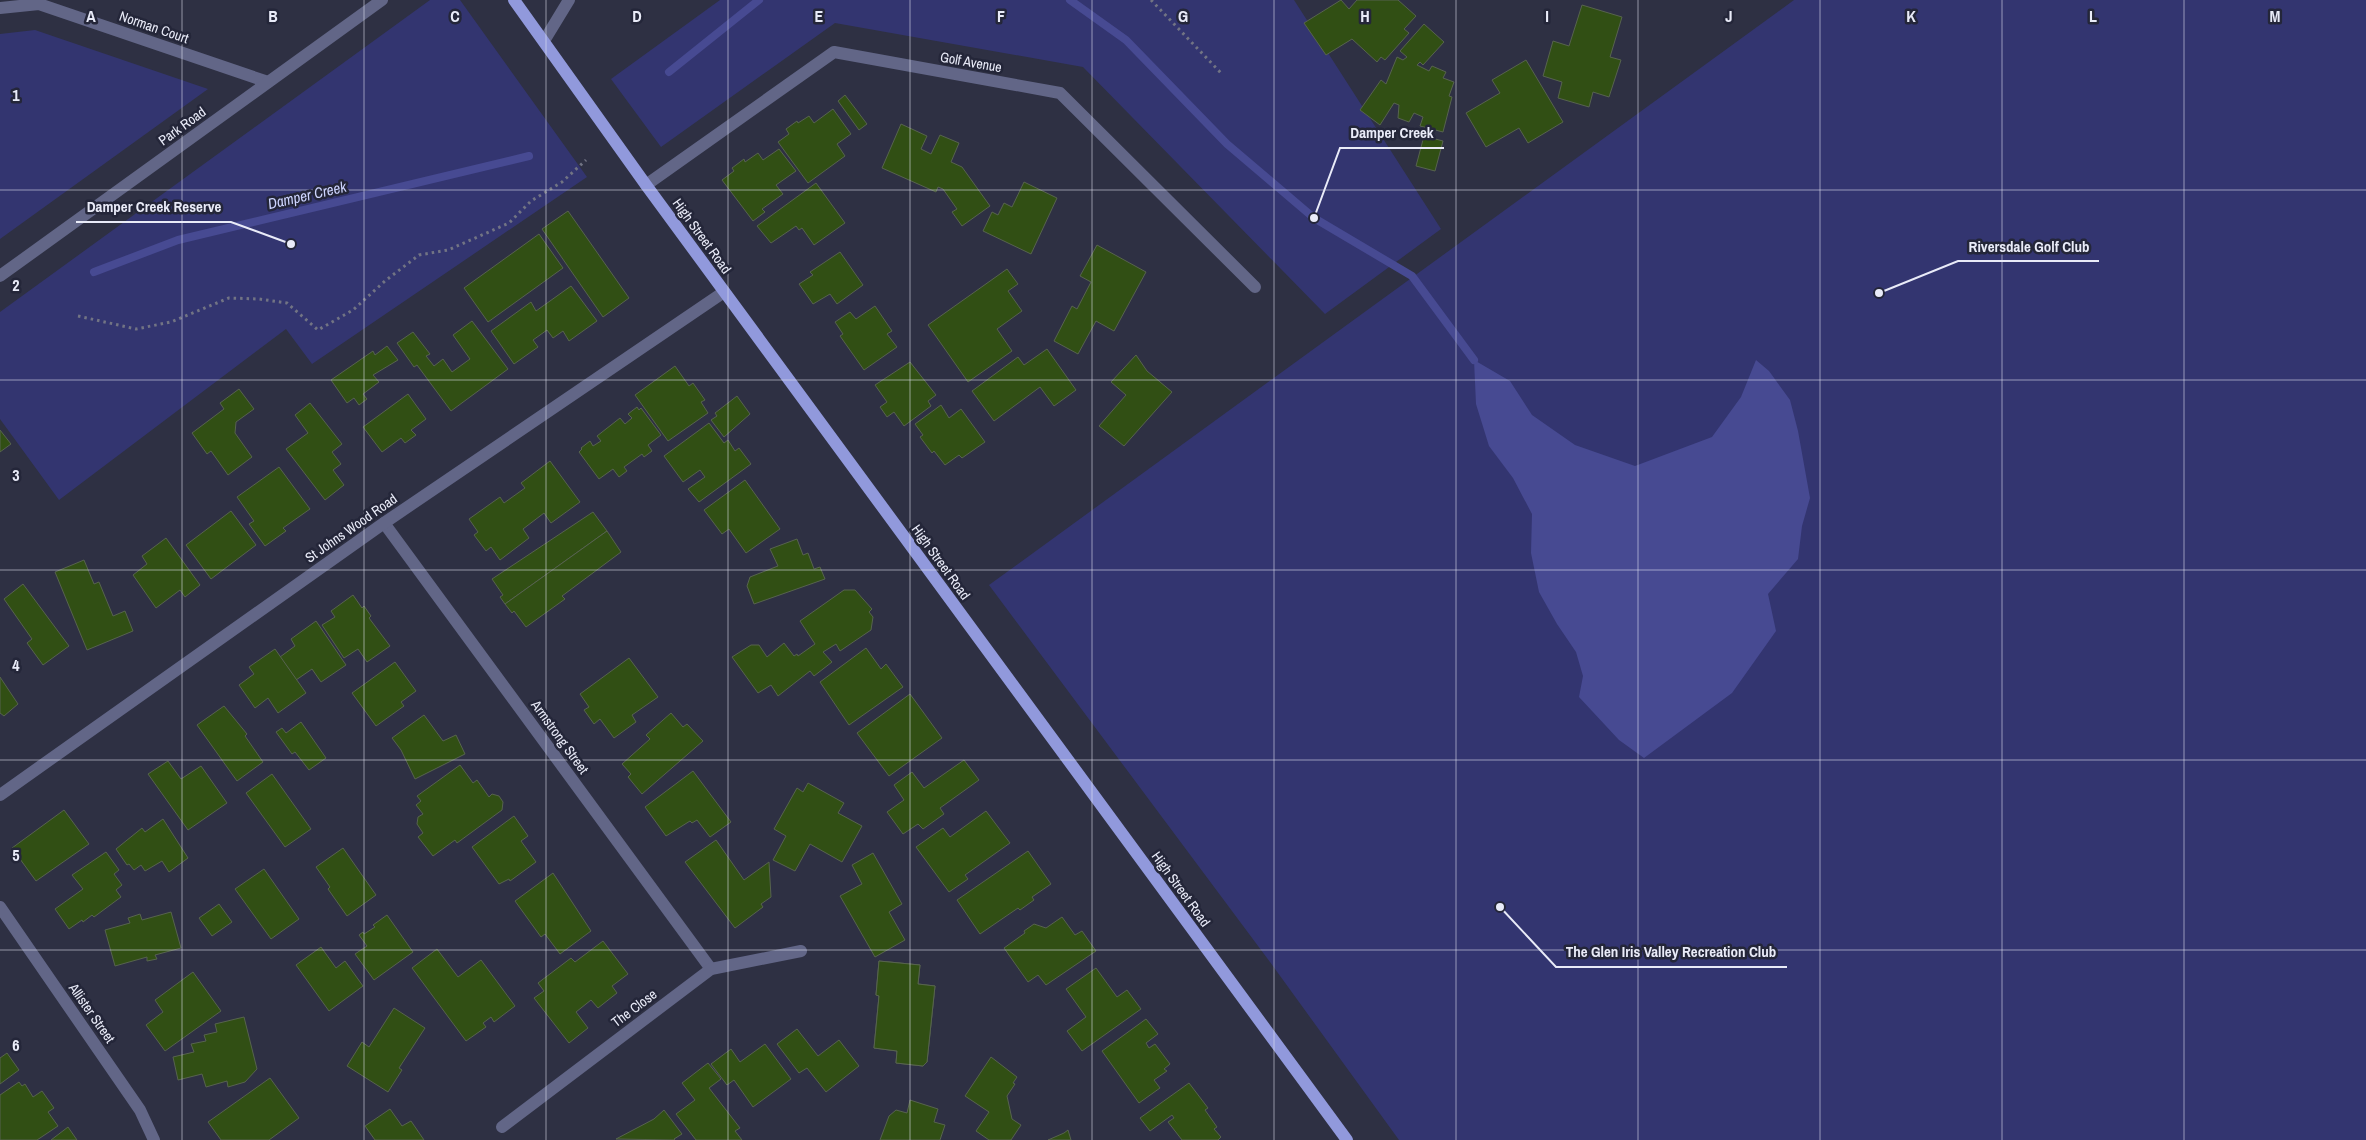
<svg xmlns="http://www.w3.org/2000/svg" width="2366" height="1140" font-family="'Archivo Narrow',sans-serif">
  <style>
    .green { fill: #333570 }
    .water { fill: #474a92 }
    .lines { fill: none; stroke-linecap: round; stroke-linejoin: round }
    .stream { stroke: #474a92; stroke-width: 8 }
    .building { fill: #314f14; stroke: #57634f }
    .path { stroke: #727484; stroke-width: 3; stroke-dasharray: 2.5 4; stroke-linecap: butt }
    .street { stroke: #626687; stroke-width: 12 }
    .primary { stroke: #9199dc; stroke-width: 12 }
    .grid { fill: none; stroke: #e9ebf8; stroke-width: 1; stroke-opacity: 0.55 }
    .labels { text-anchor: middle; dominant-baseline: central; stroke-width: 5; stroke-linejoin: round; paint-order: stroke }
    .street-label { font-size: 14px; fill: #e9ebf8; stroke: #242639 }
    .water-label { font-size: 15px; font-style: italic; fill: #ced5ff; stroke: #242639 }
    .grid-label { font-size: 16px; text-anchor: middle; font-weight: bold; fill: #e9ebf8; stroke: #242639; stroke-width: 5; stroke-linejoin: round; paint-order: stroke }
    .leader { fill: none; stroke: #e9ebf8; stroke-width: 2 }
    .callout-dot { fill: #e9ebf8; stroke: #242639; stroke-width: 2 }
    .callout-label { font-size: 15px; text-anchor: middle; font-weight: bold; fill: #e9ebf8; stroke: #242639; stroke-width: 5; stroke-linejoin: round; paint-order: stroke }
  </style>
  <rect width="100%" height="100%" fill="#2e3043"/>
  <g class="green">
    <polygon points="430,0 460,0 587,177 312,364 286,329 59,500 0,419 0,312"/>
    <polygon points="720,0 1294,0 1441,229 1325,314 1083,67 835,23 661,147 611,79"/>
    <polygon points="1794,0 2366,0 2366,1140 1399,1140 1270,962 989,585"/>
    <polygon points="35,30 208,89 0,239 0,34"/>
  </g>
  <polygon class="water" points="1474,360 1510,381 1532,415 1575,445 1635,466 1712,437 1741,397 1756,360 1769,371 1790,400 1798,431 1810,498 1802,526 1798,559 1768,594 1776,631 1732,693 1644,758 1619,740 1579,697 1583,676 1576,652 1557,624 1539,592 1531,553 1532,514 1513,478 1489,446 1476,404"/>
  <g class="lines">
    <g class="stream">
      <polyline points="1070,0 1126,40 1227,144 1314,218 1412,276 1474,360"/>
      <polyline points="669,72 759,0"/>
      <polyline points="94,272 178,240 529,156"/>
    </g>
  </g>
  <g class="building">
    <polygon points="1341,0 1349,9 1357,0 1398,0 1416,16 1404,29 1409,33 1385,60 1381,57 1377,62 1352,39 1326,55 1304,23"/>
    <polygon points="1582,5 1622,17 1610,57 1621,60 1609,97 1593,92 1589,107 1558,98 1562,82 1543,76 1553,41 1569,46"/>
    <polygon points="1424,24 1444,42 1423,65 1420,62 1417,65 1429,71 1432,66 1446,72 1443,78 1454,82 1449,96 1452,97 1443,132 1420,126 1423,117 1414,113 1409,122 1398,118 1399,105 1394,103 1380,125 1360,110 1381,80 1386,84 1397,57 1403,60 1407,57 1400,51"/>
    <polygon points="1526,60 1563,122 1528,143 1519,128 1486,147 1466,113 1500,93 1492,80"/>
    <polygon points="845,95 867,124 859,130 838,101"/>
    <polygon points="833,109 851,134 837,144 845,156 808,183 778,142 789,134 786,129 797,121 798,123 809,116 814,123"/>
    <polygon points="901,124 927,136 921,149 931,154 940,135 959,143 951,162 962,167 990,206 962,226 952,212 957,209 943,189 938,187 936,192 882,168"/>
    <polygon points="1424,136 1443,141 1435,171 1416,166"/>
    <polygon points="779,149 796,171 776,185 783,194 762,209 765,212 753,221 722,180 734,171 732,168 744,159 745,162 758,153 763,160"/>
    <polygon points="1024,182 1057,198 1031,254 983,231 992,212 998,215 1004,203 1012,207"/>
    <polygon points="816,183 845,223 814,245 802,228 799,230 796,226 771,243 757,226"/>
    <polygon points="568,211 629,298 603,317 542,229"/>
    <polygon points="539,234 563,268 488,322 464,288"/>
    <polygon points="1097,245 1146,272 1114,331 1096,321 1078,354 1054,341 1072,306 1077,309 1091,282 1080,276"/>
    <polygon points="840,252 863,285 837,304 830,294 813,304 799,284 813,275 810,272"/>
    <polygon points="1007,269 1018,284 1008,291 1022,311 997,329 1012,351 968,382 928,325"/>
    <polygon points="571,286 597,321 569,341 563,331 553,338 547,330 533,340 538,347 514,364 491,331 531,302 536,311"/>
    <polygon points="875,306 892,331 887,334 897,347 864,370 840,336 843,334 835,322 850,312 856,319"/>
    <polygon points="472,321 508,369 451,411 417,365 414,367 397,343 413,332 430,354 426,356 434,366 443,359 452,372 470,359 453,335"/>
    <polygon points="387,346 398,360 373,375 379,382 363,394 367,399 359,405 354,398 347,403 331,380 373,351 375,355"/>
    <polygon points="1047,349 1076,390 1054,406 1040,387 994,421 972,391 1018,357 1024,365"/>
    <polygon points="1136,355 1147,371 1172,392 1124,446 1099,426 1126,395 1111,382"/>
    <polygon points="910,362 936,395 928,401 931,406 904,426 894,412 887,417 880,407 887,402 875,385"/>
    <polygon points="675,366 689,386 693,383 705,400 701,402 708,413 668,441 635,395"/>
    <polygon points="239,389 254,409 236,422 235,433 252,457 228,475 211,451 207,454 192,433 224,409 220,403"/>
    <polygon points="408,394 426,419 411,430 416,435 405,443 401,438 382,452 363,427"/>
    <polygon points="737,396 750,414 724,437 711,420 717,416 715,413"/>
    <polygon points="310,403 342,444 332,452 341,464 333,470 344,485 325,500 286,449 308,433 295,415"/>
    <polygon points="941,405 949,418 961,409 985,442 962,458 959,455 945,465 934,451 932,453 920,437 923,435 915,424"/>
    <polygon points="637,407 639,410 641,408 661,435 648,445 652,451 644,457 642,454 624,467 627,471 619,477 613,469 599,479 579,452 582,449 581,448 590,441 593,446 601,441 597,436 620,418 625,424 632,418 628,414"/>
    <polygon points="709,423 724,443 728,440 735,451 739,448 751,464 699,502 688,489 705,477 700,470 683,482 664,456"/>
    <polygon points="0,430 11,444 0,452"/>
    <polygon points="550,461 580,502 551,523 544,513 523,529 529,538 500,560 491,547 486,551 474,535 478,532 469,519 500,497 504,503 525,488 521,483"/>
    <polygon points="279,467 310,509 283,528 286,531 265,546 249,524 254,521 237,497"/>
    <polygon points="745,480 780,529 746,553 729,529 722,534 704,510"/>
    <polygon points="231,511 256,545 211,579 186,545"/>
    <polygon points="593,512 607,531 505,604 500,597 503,595 492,579"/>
    <polygon points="607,531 621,552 562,596 565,599 526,627 514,611 512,613 505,604"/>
    <polygon points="166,538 200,585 185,597 180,590 156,608 133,575 147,564 142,556"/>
    <polygon points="797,539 803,555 808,553 814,569 820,567 825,579 754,604 747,586 750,577 778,566 770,549"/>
    <polygon points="84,560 94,584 99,582 113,616 125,611 133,631 87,650 55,572"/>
    <polygon points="23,584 69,646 43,665 27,643 32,639 4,599"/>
    <polygon points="844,590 855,590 872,609 869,612 873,617 871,630 840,651 836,644 823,652 832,662 814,676 810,671 778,696 771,685 758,693 732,657 751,645 759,645 767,657 784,643 794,656 797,654 798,656 815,644 800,621"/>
    <polygon points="353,595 362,608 364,606 371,616 369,618 390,646 367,662 358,649 344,658 322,625 335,617 331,611"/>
    <polygon points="316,621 346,665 321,682 312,669 296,680 280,657 295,646 291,639"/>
    <polygon points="866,648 881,669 886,664 903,687 849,725 820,682"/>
    <polygon points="275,649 306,693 278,713 268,698 255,708 239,685 254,674 249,667"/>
    <polygon points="629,658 658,697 632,715 636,722 614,738 600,719 594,724 584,710 589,707 580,694"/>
    <polygon points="395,662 416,691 401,702 404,706 376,726 352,693"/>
    <polygon points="0,677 18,704 4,716 0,713"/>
    <polygon points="910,694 942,738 889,776 857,733"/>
    <polygon points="224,706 247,734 245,736 263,762 237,781 197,725"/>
    <polygon points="671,713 683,727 687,724 703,741 642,794 628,777 631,774 622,764 650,739 646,735"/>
    <polygon points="424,715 443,741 456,735 465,754 415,779 401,750 392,738"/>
    <polygon points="301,722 326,758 309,770 295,752 292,754 276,732 282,728 286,733"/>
    <polygon points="964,760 979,780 940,808 944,814 923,829 918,824 903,834 887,812 904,800 894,785 912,772 924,788"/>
    <polygon points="168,761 181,779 201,766 227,803 188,830 148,774"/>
    <polygon points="460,765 473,783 477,780 489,797 492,794 499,796 503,802 502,810 457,843 455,840 433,856 418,837 423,833 417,824 418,817 423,814 416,805 421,801 417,796"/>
    <polygon points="693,771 731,822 710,837 697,820 692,823 690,821 666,836 645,807"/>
    <polygon points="272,774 311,829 285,847 246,793"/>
    <polygon points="808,783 844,803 838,813 862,826 842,862 810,844 795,871 773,860 786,836 774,829 797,788 803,792"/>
    <polygon points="64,810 89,844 36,881 12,848"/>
    <polygon points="986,811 1010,843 965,875 968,879 949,892 916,847 943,828 950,837"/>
    <polygon points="514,816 528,836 521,841 536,862 510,881 509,879 499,884 472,847"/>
    <polygon points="163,819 188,858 169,872 162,861 145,871 141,865 134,870 129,864 127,865 116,849 142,828 145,832"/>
    <polygon points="716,840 744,880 769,862 771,897 761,904 763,907 735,928 685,862"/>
    <polygon points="343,848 376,895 347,916 328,889 330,887 316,867"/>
    <polygon points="1028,851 1051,884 1032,897 1034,900 1020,910 1018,908 980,934 957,900"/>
    <polygon points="106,852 119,870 114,874 122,885 116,890 121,897 94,917 92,915 83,922 82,920 69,929 55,909 83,889 72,875"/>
    <polygon points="873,853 902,904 889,912 905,940 875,957 840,896 862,884 852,865"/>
    <polygon points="264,869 299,919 271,939 235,889"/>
    <polygon points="553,873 591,931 560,954 545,934 541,937 515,901"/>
    <polygon points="219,904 232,922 212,936 199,918"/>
    <polygon points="171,912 181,948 155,955 157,959 147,961 147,957 115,966 105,930 130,923 128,918 140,914 142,920"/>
    <polygon points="387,915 413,952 374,980 355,954 367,946 359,935 363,932 364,934 375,927 373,925"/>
    <polygon points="1062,917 1075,935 1082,931 1096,951 1046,985 1038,975 1028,982 1004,948 1025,933 1024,931 1034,924 1046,928"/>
    <polygon points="603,941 628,974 612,986 617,993 598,1008 591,1000 576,1012 588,1028 569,1043 534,998 544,991 538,983 571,958 575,962"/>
    <polygon points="321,947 336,968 345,961 363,986 329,1011 296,965"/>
    <polygon points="437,949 458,977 481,960 515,1006 494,1022 491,1017 483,1023 486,1027 466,1041 412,968"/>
    <polygon points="879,961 920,965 918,984 935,986 927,1062 923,1066 896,1063 897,1051 874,1048 879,996 876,995"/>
    <polygon points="879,961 920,965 918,984 935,986 927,1062 923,1066 896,1063 897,1051 874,1048 879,996 876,995"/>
    <polygon points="1096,968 1117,997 1127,990 1141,1009 1082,1051 1067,1031 1086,1017 1066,989"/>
    <polygon points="193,972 221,1011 165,1051 146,1025 163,1012 155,1000"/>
    <polygon points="394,1008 425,1028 399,1068 402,1070 388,1092 347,1066 362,1042 369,1047"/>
    <polygon points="244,1017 257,1069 245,1082 228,1087 227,1081 206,1087 202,1074 178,1080 173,1057 194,1052 191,1044 206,1041 204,1035 217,1032 215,1024"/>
    <polygon points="1146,1019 1158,1034 1146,1043 1149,1048 1155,1044 1170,1064 1164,1069 1167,1071 1154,1080 1160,1088 1139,1103 1102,1051"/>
    <polygon points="797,1029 818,1056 839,1040 859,1066 826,1092 807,1068 799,1073 777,1044"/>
    <polygon points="765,1044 791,1079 753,1107 734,1080 727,1085 711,1064 731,1049 740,1062"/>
    <polygon points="7,1053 19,1070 0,1084 0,1058"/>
    <polygon points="991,1057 1017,1077 1013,1083 1015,1084 1007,1096 1012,1119 1021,1125 1011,1140 989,1140 976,1131 989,1112 965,1096"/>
    <polygon points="708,1063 721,1079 709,1088 740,1128 735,1131 742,1140 696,1140 676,1114 695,1100 682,1083"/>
    <polygon points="270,1078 299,1118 269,1140 221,1140 208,1122"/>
    <polygon points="19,1082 22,1086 25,1084 33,1097 42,1091 54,1108 48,1112 58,1126 37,1140 0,1140 0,1095"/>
    <polygon points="1189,1083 1208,1108 1205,1110 1217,1127 1214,1129 1221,1137 1218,1140 1182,1140 1168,1122 1174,1118 1172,1115 1150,1131 1140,1118"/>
    <polygon points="910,1100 938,1109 934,1122 945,1125 940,1140 880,1140 889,1116 896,1110 907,1113"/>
    <polygon points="390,1109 402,1126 411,1121 424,1140 375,1140 365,1126"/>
    <polygon points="664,1110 682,1134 674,1139 675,1140 616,1139 654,1119"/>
    <polygon points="68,1127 77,1140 51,1140"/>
    <polygon points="1068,1130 1071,1140 1048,1140 1064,1133"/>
  </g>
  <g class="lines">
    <g class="path">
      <polyline points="1151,0 1221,73"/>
      <polyline points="78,316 136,329 171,322 229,298 259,299 287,303 318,330 353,310 385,281 419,255 448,250 509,223 531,201 562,182 586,160"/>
    </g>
    <g class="street">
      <polyline points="0,8 39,4 268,82"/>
      <polyline points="544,41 569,0"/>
      <polyline points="646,185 834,52 1060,93 1255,287"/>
      <polyline points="0,276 382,0"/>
      <polyline points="384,523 711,969"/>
      <polyline points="0,795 384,523 724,292"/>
      <polyline points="0,907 140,1110 154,1140"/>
      <polyline points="502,1127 711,969 801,951"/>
    </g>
    <polyline class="primary" points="514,0 646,185 1347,1140"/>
  </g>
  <path class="grid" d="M182,0V1140M364,0V1140M546,0V1140M728,0V1140M910,0V1140M1092,0V1140M1274,0V1140M1456,0V1140M1638,0V1140M1820,0V1140M2002,0V1140M2184,0V1140M0,190H2366M0,380H2366M0,570H2366M0,760H2366M0,950H2366"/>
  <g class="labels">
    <g class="street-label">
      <text transform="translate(154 27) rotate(19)">Norman Court</text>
      <text transform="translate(971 62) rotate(10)">Golf Avenue</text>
      <text transform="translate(182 126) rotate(-36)">Park Road</text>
      <text transform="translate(702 236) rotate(54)">High Street Road</text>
      <text transform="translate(351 528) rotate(-35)">St Johns Wood Road</text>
      <text transform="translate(941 562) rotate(54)">High Street Road</text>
      <text transform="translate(560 737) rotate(54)">Armstrong Street</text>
      <text transform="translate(1181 889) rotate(54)">High Street Road</text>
      <text transform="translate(634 1008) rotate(-37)">The Close</text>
      <text transform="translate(92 1013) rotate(55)">Allister Street</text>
    </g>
    <g class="water-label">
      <text transform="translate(307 195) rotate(-13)">Damper Creek</text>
    </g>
  </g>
  <g class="grid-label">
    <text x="91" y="22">A</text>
    <text x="273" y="22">B</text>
    <text x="455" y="22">C</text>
    <text x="637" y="22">D</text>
    <text x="819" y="22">E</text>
    <text x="1001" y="22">F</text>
    <text x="1183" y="22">G</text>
    <text x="1365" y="22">H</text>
    <text x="1547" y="22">I</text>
    <text x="1729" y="22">J</text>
    <text x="1911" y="22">K</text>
    <text x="2093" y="22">L</text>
    <text x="2275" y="22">M</text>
    <text x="16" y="101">1</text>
    <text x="16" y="291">2</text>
    <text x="16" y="481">3</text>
    <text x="16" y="671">4</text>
    <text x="16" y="861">5</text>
    <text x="16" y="1051">6</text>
  </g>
  <path class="leader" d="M1314 218L1340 148H1444M291 244L231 222H76M1879 293L1958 261H2099M1500 907L1556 967H1787"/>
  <g class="callout-dot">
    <circle cx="1314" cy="218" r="5"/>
    <circle cx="291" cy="244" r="5"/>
    <circle cx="1879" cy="293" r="5"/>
    <circle cx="1500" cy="907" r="5"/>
  </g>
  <g class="callout-label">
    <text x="1392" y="138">Damper Creek</text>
    <text x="154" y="212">Damper Creek Reserve</text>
    <text x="2029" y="252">Riversdale Golf Club</text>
    <text x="1671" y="957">The Glen Iris Valley Recreation Club</text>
  </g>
</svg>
